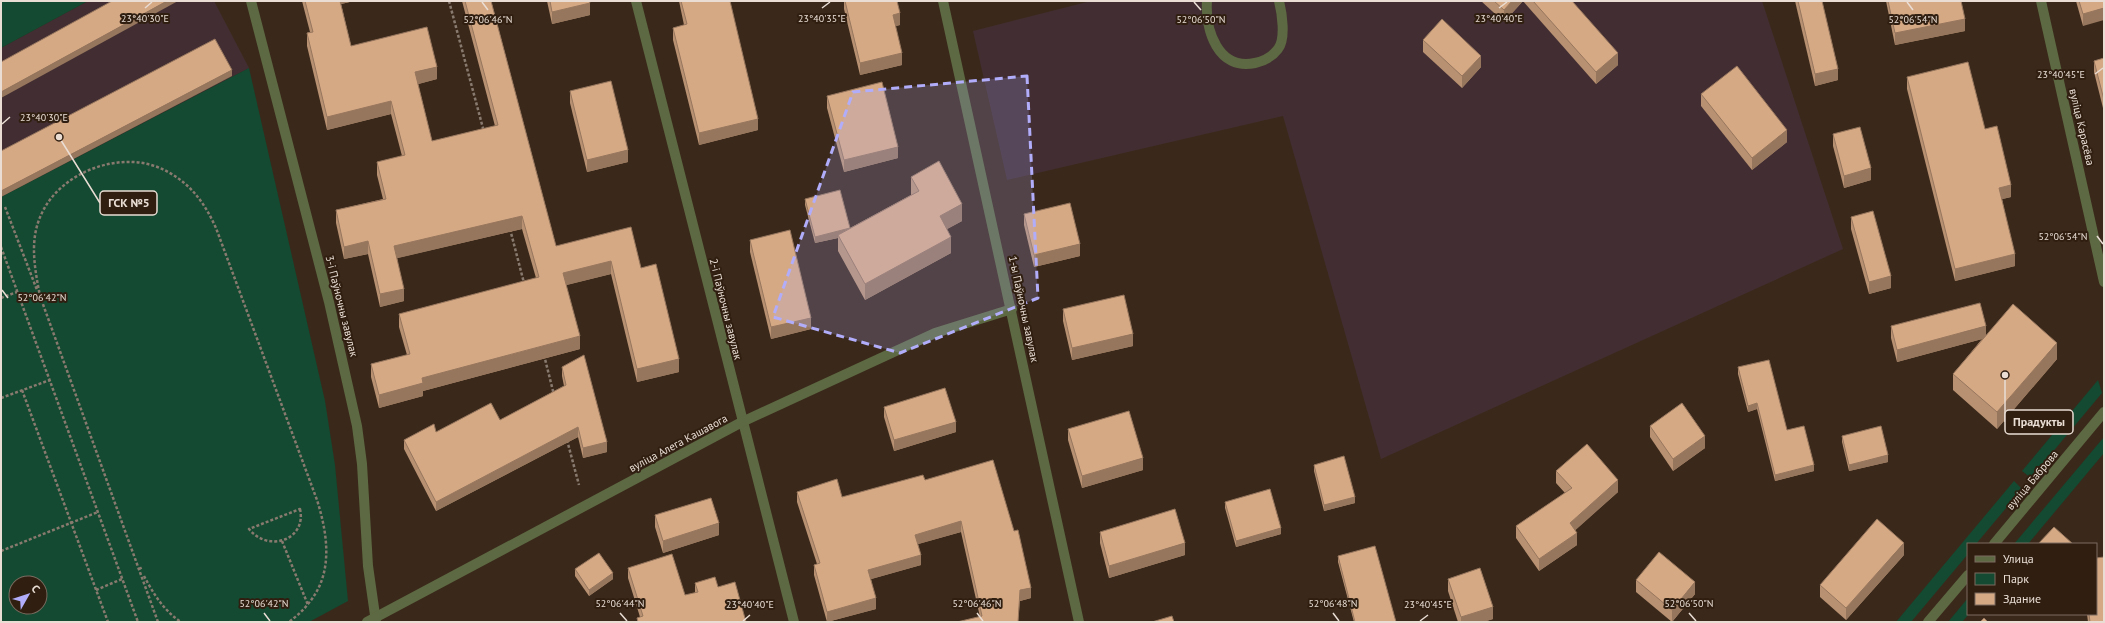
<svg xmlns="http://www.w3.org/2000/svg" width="2105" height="623" font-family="'PT Sans',sans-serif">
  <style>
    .industrial { fill: #422e32 }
    .green { fill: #134a31; fill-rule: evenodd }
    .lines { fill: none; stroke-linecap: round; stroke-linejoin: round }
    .path { stroke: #897a6f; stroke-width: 2.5; stroke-dasharray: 3 2; stroke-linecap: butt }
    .lane { stroke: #5d6942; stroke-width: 10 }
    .street { stroke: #5d6942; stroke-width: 10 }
    .wall { fill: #b89172 }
    .shaded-wall { fill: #96765d }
    .building { fill: #d6a985; stroke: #96765d }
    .marked { fill: #b1adfa; fill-opacity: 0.2; stroke: #b1adfa; stroke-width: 3; stroke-dasharray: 8 5; stroke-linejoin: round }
    .ticks { fill: none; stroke: #e9ddd4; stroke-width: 1.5 }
    .labels { text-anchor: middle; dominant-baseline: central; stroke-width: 4; stroke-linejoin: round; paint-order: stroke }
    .street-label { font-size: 11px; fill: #e9ddd4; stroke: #301f11 }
    .ticks-label { font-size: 10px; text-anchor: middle; fill: #e9ddd4; stroke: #301f11; stroke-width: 4; stroke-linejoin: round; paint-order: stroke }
    .leader { fill: none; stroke: #e9ddd4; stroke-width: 1.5 }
    .callout-dot { fill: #e9ddd4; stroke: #301f11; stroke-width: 1.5 }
    .callout { fill: #301f11; stroke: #e9ddd4; stroke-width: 1.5 }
    .callout-label { font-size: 12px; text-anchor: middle; font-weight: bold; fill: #e9ddd4 }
  </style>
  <rect width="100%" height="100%" fill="#3a291b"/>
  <g class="industrial">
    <polygon points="88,1 214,1 249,68 1,197 1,48"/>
    <polygon points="1091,1 1762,1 1843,249 1381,459 1283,116 1007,180 973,31"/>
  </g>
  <g class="green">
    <polygon points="1,1 88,1 1,48"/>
    <path d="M249,68L325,401L335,465L348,601L309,622H1V197ZM16,583H40V607H16Z"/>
    <polygon points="2098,380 2102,393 2031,478 2022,471"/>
    <polygon points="2104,437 2104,453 2028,544 2014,544"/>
    <polygon points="2014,481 2022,489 1976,544 1968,544 1968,554 1911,622 1896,622"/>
    <polygon points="1968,598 1969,614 1962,622 1948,622"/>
  </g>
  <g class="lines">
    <g class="path">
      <polyline points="449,1 484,132"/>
      <polyline points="5,207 37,290"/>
      <polyline points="510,229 524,283"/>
      <polyline points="1,247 138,622"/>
      <polyline points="1,298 17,292"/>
      <polyline points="544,355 554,395"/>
      <polyline points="22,390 108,622"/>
      <polyline points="1,398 50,380"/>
      <polyline points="567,440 579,485"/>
      <path d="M300,509C307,540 268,553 249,529Z"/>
      <polyline points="282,541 308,605"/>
      <polyline points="1,551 98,512"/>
      <polyline points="139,569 143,567"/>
      <path d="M144,576C153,593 164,611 181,622"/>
      <polyline points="96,590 122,579"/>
      <path d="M158,622L40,296C35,270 29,241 41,215C60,171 125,147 168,172C192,185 205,204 216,228L317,500C328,535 334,575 307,605C302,612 295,617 289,622"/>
    </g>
    <path class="lane" d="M1207,1C1205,30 1218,71 1255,63C1264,61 1272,57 1278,49C1286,39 1282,13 1279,1"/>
    <g class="street">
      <polyline points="251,1 329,302 357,426 362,464 368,566 376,622"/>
      <polyline points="636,1 794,622"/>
      <polyline points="943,1 1079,622"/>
      <polyline points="2041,1 2104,282"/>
      <polyline points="1994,544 2104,412"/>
      <polyline points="367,622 742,422 935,333 1012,309"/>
      <polyline points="1928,622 1968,575"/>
    </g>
  </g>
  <g class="wall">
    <polygon points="302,1 354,1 341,4 351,46 437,79 418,84 432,141 495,126 462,1 491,1 556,246 641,268 679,372 637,382 611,274 566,285 580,349 423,391 423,396 379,408 371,377 371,364 407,355 399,327 399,314 536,278 522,229 397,258 404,301 380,307 368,254 344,259 336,223 336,210 383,199 377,175 377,162 402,156 391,114 327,130 307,46 307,33 310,32"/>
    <polygon points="547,1 589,1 590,15 552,24"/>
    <polygon points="679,1 730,1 758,130 699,145 673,40 673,28 684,25"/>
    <polygon points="844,1 897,1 900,25 895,26 902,65 860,75 844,9"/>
    <polygon points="1481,1 1523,1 1504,22"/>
    <polygon points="1523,1 1572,1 1618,65 1596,84"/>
    <polygon points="1795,1 1822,1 1838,80 1815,86"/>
    <polygon points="1886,1 1961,1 1965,31 1895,45"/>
    <polygon points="2076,1 2104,1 2083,26"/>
    <polygon points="1423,40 1481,67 1462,88 1423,52"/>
    <polygon points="2104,58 2104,112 2094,72 2094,61"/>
    <polygon points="1907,77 1985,129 2011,197 2002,199 2015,266 1955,281 1907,89"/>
    <polygon points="570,91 628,162 587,172 570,103"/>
    <polygon points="1701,94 1787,142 1752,170 1701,106"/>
    <polygon points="827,96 898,158 844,172 827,108"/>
    <polygon points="1833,134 1871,180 1844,188 1833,146"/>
    <polygon points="911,177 962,221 947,229 951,253 865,300 838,251 838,238 815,243 805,205 805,199 850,228 911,195"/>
    <polygon points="1024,214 1080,256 1034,267 1024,225"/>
    <polygon points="1851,217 1891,288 1869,294 1851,229"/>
    <polygon points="750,240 811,329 771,339 750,252"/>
    <polygon points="1063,309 1133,346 1072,360 1063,321"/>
    <polygon points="1891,326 1986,335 2057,359 1997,429 1953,390 1953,374 1982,339 1897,362 1891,338"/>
    <polygon points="562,367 607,452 583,458 578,437 436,511 404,449 404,440 436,432 500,420 564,386 562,376"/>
    <polygon points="1738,367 1814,471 1775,481 1757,409 1748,412 1738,374"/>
    <polygon points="884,407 956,432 894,451 884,417"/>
    <polygon points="1650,426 1705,448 1673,471 1650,437"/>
    <polygon points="1068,429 1143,470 1082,488 1068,440"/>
    <polygon points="1842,436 1888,462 1849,471 1842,442"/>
    <polygon points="1314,465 1355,503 1324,511 1314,471"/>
    <polygon points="1556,471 1618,492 1575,530 1577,545 1539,571 1516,538 1516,526 1565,493 1556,483"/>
    <polygon points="925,480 1031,598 1020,601 980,617 961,532 918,544 921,565 871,579 876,609 827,622 814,575 814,565 817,564 797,502 797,492 842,497"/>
    <polygon points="1225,502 1281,534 1236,547 1225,508"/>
    <polygon points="655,515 719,535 663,553 655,527"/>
    <polygon points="1100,532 1185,555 1109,578 1100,543"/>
    <polygon points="1904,555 1846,620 1820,597 1820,585"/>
    <polygon points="1338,556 1396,622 1354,622 1338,562"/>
    <polygon points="628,568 685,595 695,593 695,583 718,587 746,622 637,622 637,618 640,617 628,578"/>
    <polygon points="575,569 613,579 589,596 575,576"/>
    <polygon points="1448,579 1493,619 1483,622 1458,622 1448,591"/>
    <polygon points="1636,580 1695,594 1672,622 1636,592"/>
    <polygon points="2087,614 2096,614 2104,622 2088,622"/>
  </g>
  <g class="shaded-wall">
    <polygon points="167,1 178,1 1,98 1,92"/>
    <polygon points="337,1 354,1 337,5"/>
    <polygon points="1512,1 1523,1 1504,22 1504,10"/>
    <polygon points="590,3 590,15 552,24 552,12"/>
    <polygon points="2104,8 2104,20 2083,26 2083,14"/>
    <polygon points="900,13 900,25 893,27 893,15"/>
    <polygon points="1965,19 1965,31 1895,45 1895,33"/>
    <polygon points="902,53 902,65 860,75 860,63"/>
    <polygon points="1618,53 1618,65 1596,84 1596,72"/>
    <polygon points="1481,56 1481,67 1462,88 1462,76"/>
    <polygon points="437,67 437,79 415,85 415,72"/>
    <polygon points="1838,69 1838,80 1815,86 1815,74"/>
    <polygon points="232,70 232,76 1,197 1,191"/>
    <polygon points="391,101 391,114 327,130 327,117"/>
    <polygon points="758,119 758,130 699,145 699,133"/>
    <polygon points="1787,130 1787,142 1752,170 1752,158"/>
    <polygon points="898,147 898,158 844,172 844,160"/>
    <polygon points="628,150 628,162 587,172 587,160"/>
    <polygon points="1871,168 1871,180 1844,188 1844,176"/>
    <polygon points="2011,185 2011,197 1999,200 1999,188"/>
    <polygon points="962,204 962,221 940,233 940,216"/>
    <polygon points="522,216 522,229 394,259 394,246"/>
    <polygon points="850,228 838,235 838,238 815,243 815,237"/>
    <polygon points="951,237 951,253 865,300 865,284"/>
    <polygon points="368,241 368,254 344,259 344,247"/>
    <polygon points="1080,244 1080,256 1034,267 1034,255"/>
    <polygon points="2015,254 2015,266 1955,281 1955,269"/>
    <polygon points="611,261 611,274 563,286 563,273"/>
    <polygon points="1891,276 1891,288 1869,294 1869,282"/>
    <polygon points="404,289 404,301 380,307 380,294"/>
    <polygon points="811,318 811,329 771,339 771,327"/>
    <polygon points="1986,326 1986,338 1897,362 1897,350"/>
    <polygon points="1133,334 1133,346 1072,360 1072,348"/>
    <polygon points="580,336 580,349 423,391 423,396 379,408 379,395 422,378"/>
    <polygon points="2057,343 2057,359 1997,429 1997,412"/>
    <polygon points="679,359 679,372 637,382 637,369"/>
    <polygon points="1757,403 1757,409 1748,412 1748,406"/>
    <polygon points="956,422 956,432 894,451 894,440"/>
    <polygon points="578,427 578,437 436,511 436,502"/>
    <polygon points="1705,436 1705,448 1673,471 1673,459"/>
    <polygon points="607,442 607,452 583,458 583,448"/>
    <polygon points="1888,455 1888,462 1849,471 1849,465"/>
    <polygon points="1143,458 1143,470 1082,488 1082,476"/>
    <polygon points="1814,465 1814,471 1775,481 1775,475"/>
    <polygon points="1618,480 1618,492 1570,535 1570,523"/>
    <polygon points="1355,497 1355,503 1324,511 1324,505"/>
    <polygon points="961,521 961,532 915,545 915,535"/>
    <polygon points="719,523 719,535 663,553 663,541"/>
    <polygon points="1281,528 1281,534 1236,547 1236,541"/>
    <polygon points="1577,533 1577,545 1539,571 1539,559"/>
    <polygon points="1185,543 1185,555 1109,578 1109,566"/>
    <polygon points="1904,543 1904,555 1846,620 1846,608"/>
    <polygon points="921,555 921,565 868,580 868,570"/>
    <polygon points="613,573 613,579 589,596 589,590"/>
    <polygon points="1695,582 1695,594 1672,622 1672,610"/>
    <polygon points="1031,588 1031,598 1020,601 1018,622 1020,590"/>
    <polygon points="876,598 876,609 827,622 827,612"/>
    <polygon points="1493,607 1493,619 1483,622 1461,622 1461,617"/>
  </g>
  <g class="building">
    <polygon points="112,1 167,1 1,92 1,62"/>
    <polygon points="305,1 340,1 351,46 427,27 437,67 415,72 432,141 498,125 465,1 491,1 556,246 631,227 641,268 656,264 679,359 637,369 611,261 563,273 580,336 422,378 423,383 379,395 371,364 410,354 399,314 539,277 522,216 394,246 404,289 380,294 368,241 344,247 336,210 386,199 377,162 405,155 391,101 327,117 307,33 313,32"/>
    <polygon points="550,1 589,1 590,3 552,12"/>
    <polygon points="681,1 730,1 758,119 699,133 673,28 687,24"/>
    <polygon points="845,1 897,1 900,13 893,15 902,53 860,63"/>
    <polygon points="1494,1 1512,1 1504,10"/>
    <polygon points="1533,1 1572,1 1618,53 1596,72"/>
    <polygon points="1798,1 1822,1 1838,69 1815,74"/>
    <polygon points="1888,1 1961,1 1965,19 1895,33"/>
    <polygon points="2079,1 2104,1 2104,8 2083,14"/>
    <polygon points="1442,19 1481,56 1462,76 1423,40"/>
    <polygon points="215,39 232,70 1,191 1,151"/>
    <polygon points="2104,58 2104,100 2094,61"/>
    <polygon points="1968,62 1985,129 1997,126 2011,185 1999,188 2015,254 1955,269 1907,77"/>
    <polygon points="1737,66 1787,130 1752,158 1701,94"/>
    <polygon points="611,81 628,150 587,160 570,91"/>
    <polygon points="882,82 898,147 844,160 827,96"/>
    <polygon points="1860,127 1871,168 1844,176 1833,134"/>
    <polygon points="939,161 962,204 940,216 951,237 865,284 838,235 919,191 911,177"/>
    <polygon points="840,190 850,228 815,237 805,199"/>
    <polygon points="1070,203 1080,244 1034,255 1024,214"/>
    <polygon points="1873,211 1891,276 1869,282 1851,217"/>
    <polygon points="790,230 811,318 771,327 750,240"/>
    <polygon points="1124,295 1133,334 1072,348 1063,309"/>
    <polygon points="1980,303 1986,326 1897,350 1891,326"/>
    <polygon points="2013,304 2057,343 1997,412 1953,374"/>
    <polygon points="584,355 607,442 583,448 578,427 436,502 404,440 434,424 436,432 491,403 500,420 566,385 562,367"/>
    <polygon points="1769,360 1787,430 1804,426 1814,465 1775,475 1757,403 1748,406 1738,367"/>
    <polygon points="945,388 956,422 894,440 884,407"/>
    <polygon points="1682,403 1705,436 1673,459 1650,426"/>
    <polygon points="1129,411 1143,458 1082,476 1068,429"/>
    <polygon points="1881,426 1888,455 1849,465 1842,436"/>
    <polygon points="1587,444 1618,480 1570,523 1577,533 1539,559 1516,526 1572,488 1556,471"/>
    <polygon points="1344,456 1355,497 1324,505 1314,465"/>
    <polygon points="993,460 1014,531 1018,530 1031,588 1020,590 1018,622 957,622 982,616 961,521 915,535 921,555 868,570 876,598 827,612 814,565 820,563 797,492 837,479 842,497 923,475 925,480"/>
    <polygon points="1270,489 1281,528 1236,541 1225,502"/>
    <polygon points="711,498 719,523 663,541 655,515"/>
    <polygon points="1175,509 1185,543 1109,566 1100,532"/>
    <polygon points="1877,519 1904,543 1846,608 1820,585"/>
    <polygon points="2054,527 2073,544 2038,544"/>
    <polygon points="1375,546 1396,622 1355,622 1338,556"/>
    <polygon points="1659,552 1695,582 1672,610 1636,580"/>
    <polygon points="599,553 613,573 589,590 575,569"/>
    <polygon points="672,554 685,595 698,592 695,583 715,577 718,587 735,582 746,622 638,622 637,618 643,616 628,568"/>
    <polygon points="2104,557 2104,622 2090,622 2089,614 2096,614 2096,558"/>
    <polygon points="1480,568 1493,607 1461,617 1448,579"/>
    <polygon points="1172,616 1174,622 1152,622"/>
    <polygon points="1984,618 1988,622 1980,622"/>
  </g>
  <path class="marked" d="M1027,76L1038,298L900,353L773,317L853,92Z"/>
  <path class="ticks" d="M482,2L488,10M1194,2L1201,10M1907,2L1913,10M145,8L152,2M822,8L830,2M1499,8L1507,2M2095,74L2103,68M2,124L10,117M2097,236L2103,244M2,290L8,298M264,613L270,621M620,613L627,621M977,613L983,621M1333,613L1339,621M1689,613L1696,621M743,621L750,615M1420,621L1428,615"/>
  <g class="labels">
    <g class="street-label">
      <text transform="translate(2082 127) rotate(77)">вуліца Карасёва</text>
      <text transform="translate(342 306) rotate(76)">3-і Паўночны завулак</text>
      <text transform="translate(726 309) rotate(76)">2-і Паўночны завулак</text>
      <text transform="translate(1024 309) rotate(78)">1-ы Паўночны завулак</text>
      <text transform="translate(678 443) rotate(-28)">вуліца Алега Кашавога</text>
      <text transform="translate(2032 480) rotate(-50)">вуліца Баброва</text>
    </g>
  </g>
  <g class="ticks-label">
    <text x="822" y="22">23°40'35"E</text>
    <text x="145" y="22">23°40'30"E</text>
    <text x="1499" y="22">23°40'40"E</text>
    <text x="488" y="23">52°06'46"N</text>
    <text x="1913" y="23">52°06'54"N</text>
    <text x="1201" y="23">52°06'50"N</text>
    <text x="2061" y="78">23°40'45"E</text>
    <text x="44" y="121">23°40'30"E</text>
    <text x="2063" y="240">52°06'54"N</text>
    <text x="42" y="301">52°06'42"N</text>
    <text x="264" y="607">52°06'42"N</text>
    <text x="620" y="607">52°06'44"N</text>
    <text x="977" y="607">52°06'46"N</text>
    <text x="1333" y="607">52°06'48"N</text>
    <text x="1689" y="607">52°06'50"N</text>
    <text x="750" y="608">23°40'40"E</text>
    <text x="1428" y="608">23°40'45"E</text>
  </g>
  <path class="leader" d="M59 137L100 203M2005 375L2005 422"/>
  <g class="callout-dot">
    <circle cx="59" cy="137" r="4"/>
    <circle cx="2005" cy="375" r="4"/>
  </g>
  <g class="callout">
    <rect x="100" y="191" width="57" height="24" rx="4"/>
    <rect x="2005" y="410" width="68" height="24" rx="4"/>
  </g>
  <g class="callout-label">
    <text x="129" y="207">ГСК №5</text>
    <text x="2039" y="426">Прадукты</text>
  </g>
  <rect width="2105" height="623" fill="none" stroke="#e9ddd4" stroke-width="4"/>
  <rect x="1967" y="543" width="130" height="72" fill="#301f11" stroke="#7a6b5f"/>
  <rect x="1975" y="556" width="20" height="6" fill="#5d6942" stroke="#7a6b5f"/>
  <text x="2003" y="563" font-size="12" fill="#e9ddd4">Улица</text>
  <rect x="1975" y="573" width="20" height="12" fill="#134a31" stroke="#7a6b5f"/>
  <text x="2003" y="583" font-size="12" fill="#e9ddd4">Парк</text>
  <rect x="1975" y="593" width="20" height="12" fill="#d6a985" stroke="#7a6b5f"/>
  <text x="2003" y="603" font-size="12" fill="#e9ddd4">Здание</text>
  <g transform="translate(28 595) rotate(51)"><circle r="19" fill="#301f11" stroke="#7a6b5f"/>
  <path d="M0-3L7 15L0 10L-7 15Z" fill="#b1adfa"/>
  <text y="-6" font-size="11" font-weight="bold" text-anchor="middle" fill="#e9ddd4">С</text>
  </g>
</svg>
